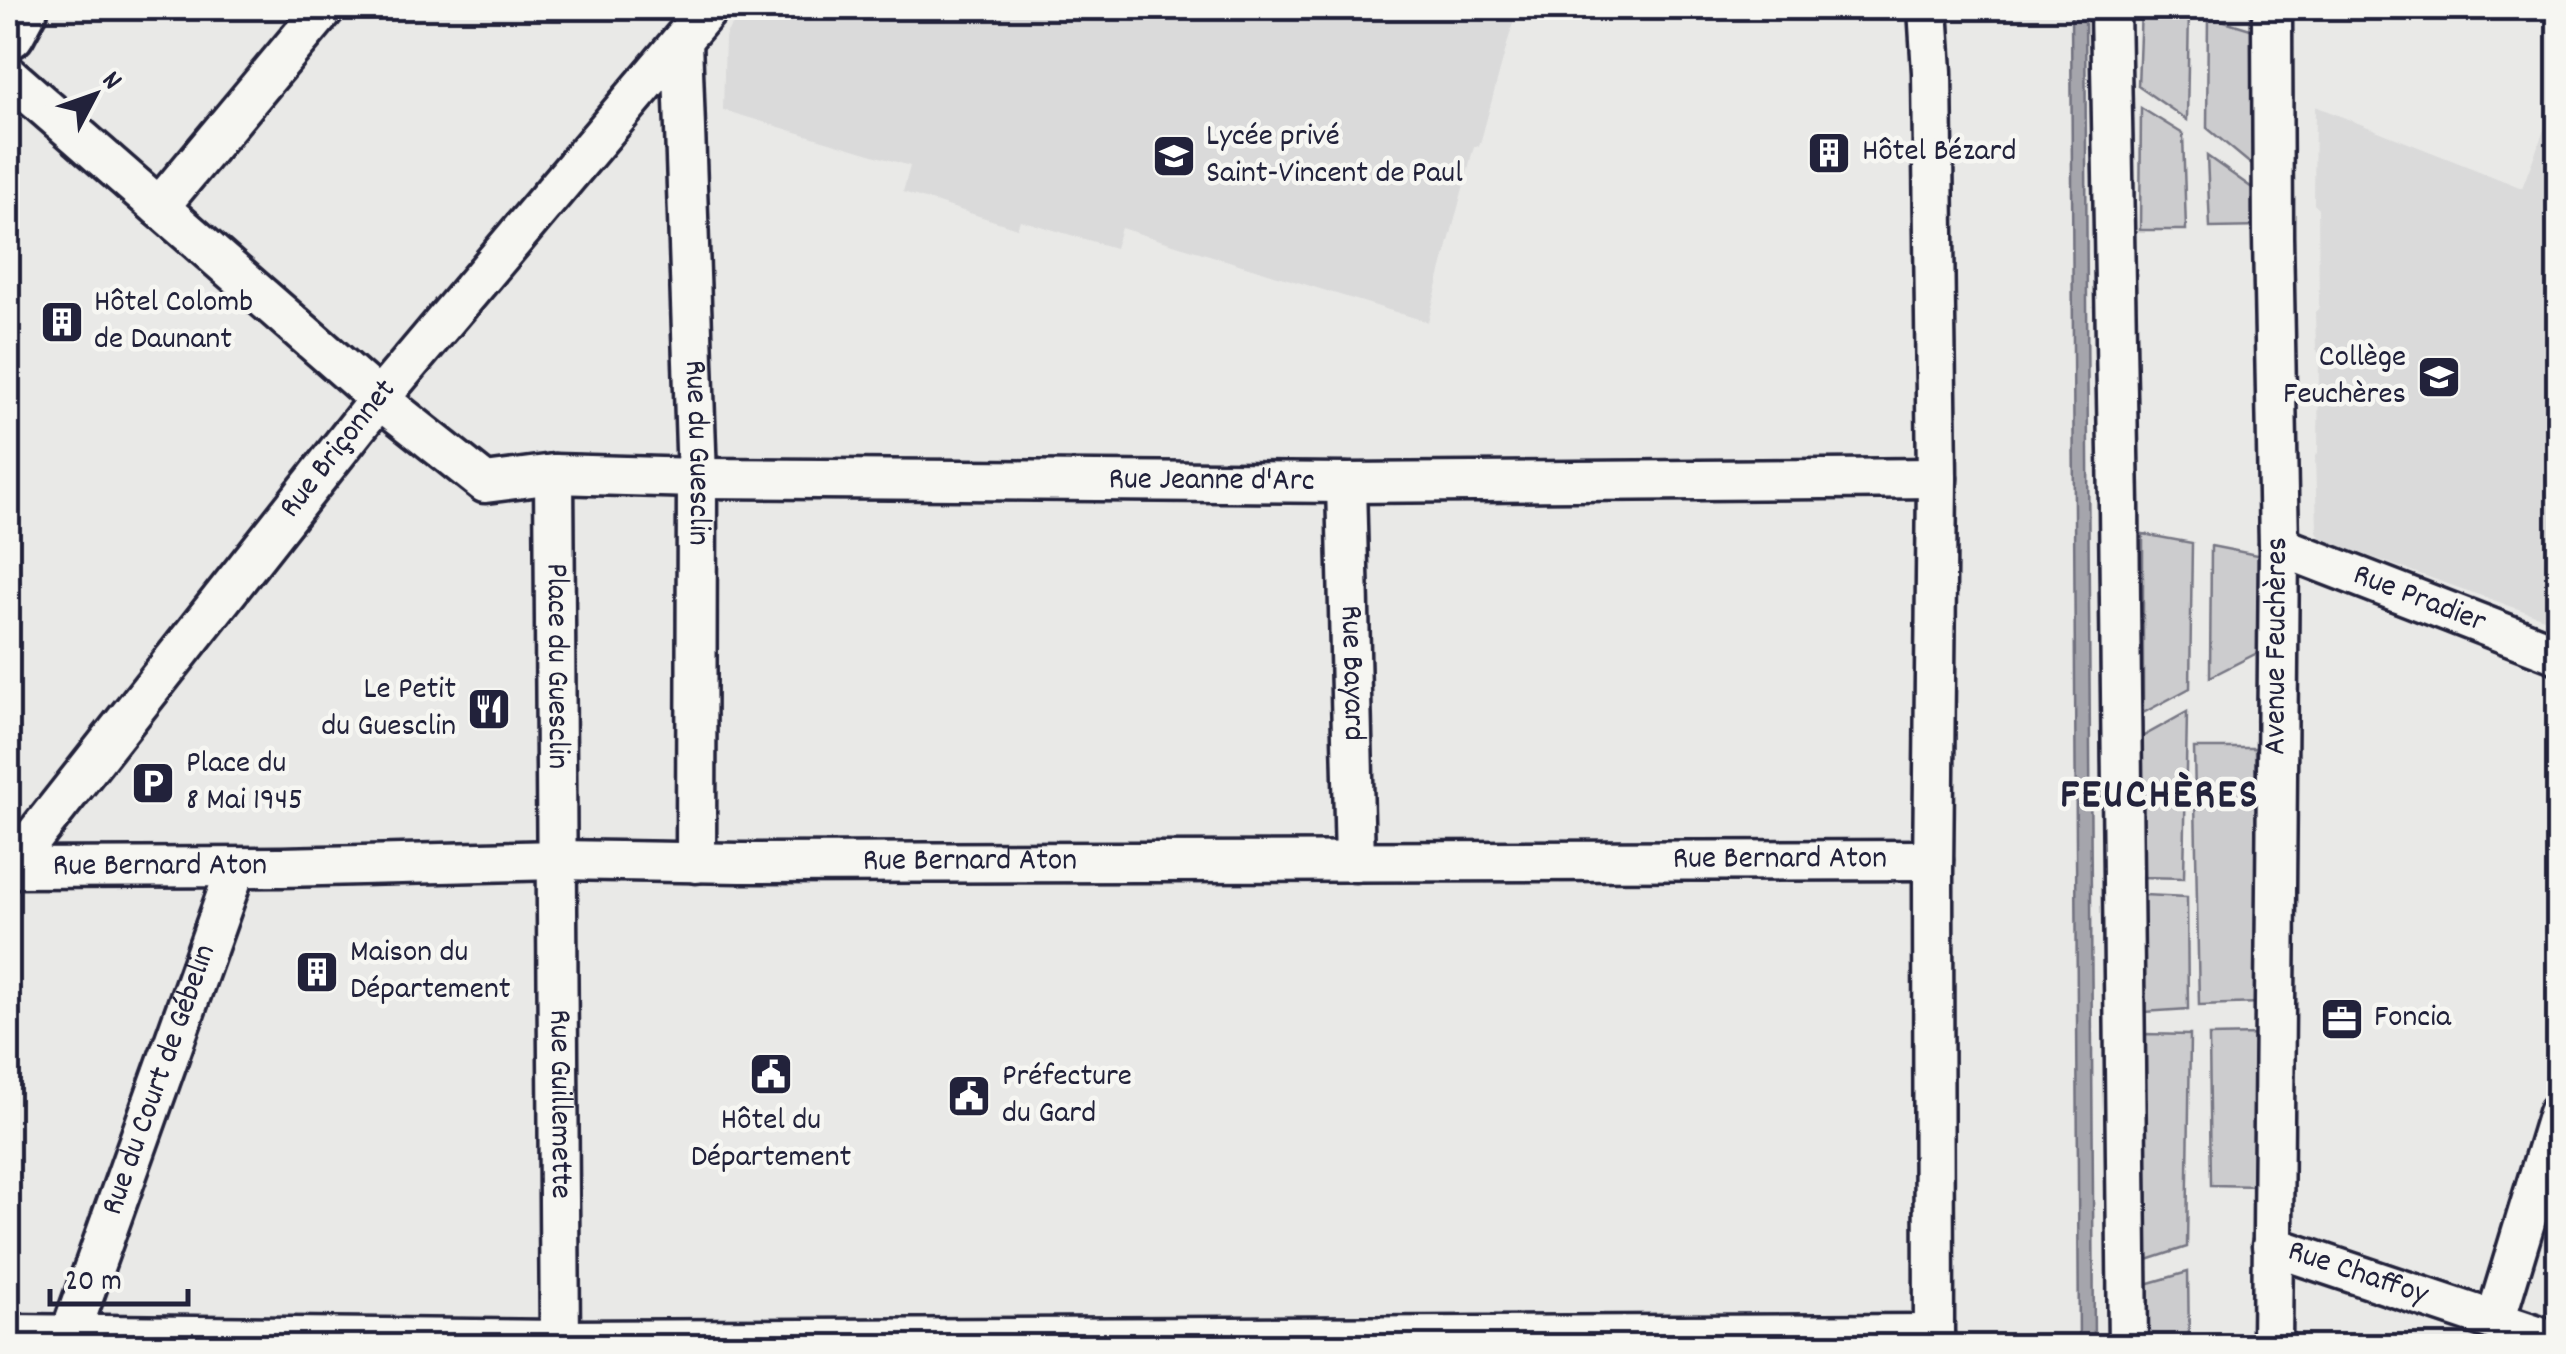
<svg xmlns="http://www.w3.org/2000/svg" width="2566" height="1354" font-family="Dekko,sans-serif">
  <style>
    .built { fill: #dadada }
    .green { fill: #ccccce; stroke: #777784; stroke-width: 2.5 }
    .water { fill: #a5a5ac; stroke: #71717f; stroke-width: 2.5 }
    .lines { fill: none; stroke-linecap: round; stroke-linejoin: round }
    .street-casing { stroke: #22223b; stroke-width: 45 }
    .secondary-casing { stroke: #22223b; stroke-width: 60 }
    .street { stroke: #f6f6f2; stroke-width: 38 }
    .secondary { stroke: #f6f6f2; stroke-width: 52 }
    .labels { text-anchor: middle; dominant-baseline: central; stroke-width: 9; stroke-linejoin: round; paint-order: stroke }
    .poi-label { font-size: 32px; fill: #22223b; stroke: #f6f6f2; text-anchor: start }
    .street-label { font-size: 32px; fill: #22223b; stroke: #f6f6f2 }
    .district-label { font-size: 42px; font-weight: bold; letter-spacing: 2.5px; fill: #22223b; stroke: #f6f6f2 }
  </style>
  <rect width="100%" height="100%" fill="#e9e9e7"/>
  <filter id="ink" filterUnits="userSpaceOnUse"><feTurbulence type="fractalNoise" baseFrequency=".01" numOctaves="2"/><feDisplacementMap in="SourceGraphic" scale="20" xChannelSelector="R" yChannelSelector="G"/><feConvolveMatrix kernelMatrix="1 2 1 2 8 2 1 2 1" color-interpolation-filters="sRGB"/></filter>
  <g filter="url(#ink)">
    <g class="built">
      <polygon points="746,8 1517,8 1481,140 1479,146 1474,146 1428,322 1121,228 1115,248 1020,220 1017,228 903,192 910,166 723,110 725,38 727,32"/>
      <polygon points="2558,93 2558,623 2321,539 2317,531 2315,456 2318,453 2319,353 2316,350 2315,312 2319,308 2318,208 2314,204 2315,106 2522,188"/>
    </g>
    <g class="green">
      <polygon points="2141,8 2189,9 2187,120 2138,86"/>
      <polygon points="2208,16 2257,31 2259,171 2207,128"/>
      <polygon points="2141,108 2183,134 2186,230 2140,230"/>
      <polygon points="2207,156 2262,195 2263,227 2210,228"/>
      <polygon points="2143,534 2192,543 2190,688 2143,713"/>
      <polygon points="2211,546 2262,556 2261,651 2210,677"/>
      <polygon points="2187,712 2184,878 2142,877 2142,737"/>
      <polygon points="2194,748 2255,748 2260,1003 2199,1005"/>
      <polygon points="2143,895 2187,897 2188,1009 2144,1012"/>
      <polygon points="2144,1034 2190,1035 2187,1247 2144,1261"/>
      <polygon points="2259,1035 2259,1186 2211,1185 2209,1036"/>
      <polygon points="2188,1272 2189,1346 2145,1346 2146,1284"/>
    </g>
    <polygon class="water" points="2071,8 2085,8 2094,1346 2079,1346"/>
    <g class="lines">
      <g class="street-casing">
        <g id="street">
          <polyline points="1928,8 1932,72 1937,478 1933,873 1934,1346"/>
          <polyline points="2110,8 2119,506 2128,1346"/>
          <path id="s1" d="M682,41L697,478L696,863"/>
          <path id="s2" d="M8,75L379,399L485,483L554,474L697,478L1346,483L1937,478"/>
          <polyline points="159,207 325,8"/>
          <path id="s3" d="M554,474L560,1346"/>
          <path id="s4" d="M1346,483L1355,862"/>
          <path id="s5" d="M2279,546L2558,654"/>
          <path id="s6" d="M8,868L282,867L558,860L741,863L1933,860"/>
          <path id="s7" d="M8,870L379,399L709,8"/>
          <path id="s8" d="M2272,1246L2558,1342"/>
          <polyline points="2495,1321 2558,1113"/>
          <polyline points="8,1334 560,1340 1934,1334"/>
          <path id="s9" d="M66,1346L236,868"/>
          <path id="s10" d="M2272,1346L2279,546L2273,237L2272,18L2276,8"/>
        </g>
      </g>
      <g class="secondary-casing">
        <polyline id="secondary" points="8,32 21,8"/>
      </g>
      <use href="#street" class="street"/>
      <use href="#secondary" class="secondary"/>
    </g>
  </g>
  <defs>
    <g id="building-square" transform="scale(2.25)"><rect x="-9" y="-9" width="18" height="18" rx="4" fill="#22223b" stroke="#f6f6f2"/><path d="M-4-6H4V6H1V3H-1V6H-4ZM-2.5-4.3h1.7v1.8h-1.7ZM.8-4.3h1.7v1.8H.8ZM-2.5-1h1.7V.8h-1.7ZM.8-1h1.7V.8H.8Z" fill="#fff"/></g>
    <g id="school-square" transform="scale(2.25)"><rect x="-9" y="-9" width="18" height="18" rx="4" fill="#22223b" stroke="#f6f6f2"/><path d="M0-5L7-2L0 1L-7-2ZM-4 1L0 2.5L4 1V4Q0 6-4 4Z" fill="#fff"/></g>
    <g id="restaurant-square" transform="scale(2.25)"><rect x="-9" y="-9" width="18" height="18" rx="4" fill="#22223b" stroke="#f6f6f2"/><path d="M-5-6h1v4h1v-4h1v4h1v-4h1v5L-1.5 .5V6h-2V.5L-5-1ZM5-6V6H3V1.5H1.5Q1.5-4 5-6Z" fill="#fff"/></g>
    <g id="parking-square" transform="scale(2.25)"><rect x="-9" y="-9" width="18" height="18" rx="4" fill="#22223b" stroke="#f6f6f2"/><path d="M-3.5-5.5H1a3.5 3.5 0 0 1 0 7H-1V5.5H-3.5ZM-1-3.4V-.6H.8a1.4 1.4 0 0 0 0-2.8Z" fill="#fff"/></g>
    <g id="office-square" transform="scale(2.25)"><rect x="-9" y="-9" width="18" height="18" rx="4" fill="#22223b" stroke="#f6f6f2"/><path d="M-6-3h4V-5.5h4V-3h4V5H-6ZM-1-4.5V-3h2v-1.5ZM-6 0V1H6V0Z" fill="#fff"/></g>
    <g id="civic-square" transform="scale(2.25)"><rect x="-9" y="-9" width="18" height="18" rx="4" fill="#22223b" stroke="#f6f6f2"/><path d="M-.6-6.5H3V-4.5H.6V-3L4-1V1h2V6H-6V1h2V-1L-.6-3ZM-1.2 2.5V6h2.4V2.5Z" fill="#fff"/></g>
  </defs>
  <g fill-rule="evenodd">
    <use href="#building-square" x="1829" y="153"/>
    <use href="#school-square" x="1174" y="156"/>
    <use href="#building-square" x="62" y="322"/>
    <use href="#school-square" x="2439" y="377"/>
    <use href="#restaurant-square" x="489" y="709"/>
    <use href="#parking-square" x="153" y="783"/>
    <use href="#building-square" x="317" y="972"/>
    <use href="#office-square" x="2342" y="1019"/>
    <use href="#civic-square" x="771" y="1074"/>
    <use href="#civic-square" x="969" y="1096"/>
  </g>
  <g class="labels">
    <g class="poi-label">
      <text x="1206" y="138">Lycée privé<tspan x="1206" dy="37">Saint-Vincent de Paul</tspan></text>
      <text x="1862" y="153">Hôtel Bézard</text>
      <text x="94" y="304">Hôtel Colomb<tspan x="94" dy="37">de Daunant</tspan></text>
      <text x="2406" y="359" text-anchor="end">Collège<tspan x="2406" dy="37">Feuchères</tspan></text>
      <text x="456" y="691" text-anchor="end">Le Petit<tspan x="456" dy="37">du Guesclin</tspan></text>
      <text x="186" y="765">Place du<tspan x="186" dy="37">8 Mai 1945</tspan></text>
      <text x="350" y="954">Maison du<tspan x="350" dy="37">Département</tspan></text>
      <text x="2374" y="1019">Foncia</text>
      <text x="1002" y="1078">Préfecture<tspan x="1002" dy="37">du Gard</tspan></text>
      <text x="771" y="1122" text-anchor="middle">Hôtel du<tspan x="771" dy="37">Département</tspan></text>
    </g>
    <g class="street-label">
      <text stroke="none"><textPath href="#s7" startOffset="535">Rue Briçonnet</textPath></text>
      <text stroke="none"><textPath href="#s1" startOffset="412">Rue du Guesclin</textPath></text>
      <text stroke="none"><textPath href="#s2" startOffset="1355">Rue Jeanne d'Arc</textPath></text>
      <text stroke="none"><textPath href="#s5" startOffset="150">Rue Pradier</textPath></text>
      <text stroke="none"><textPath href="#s10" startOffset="700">Avenue Feuchères</textPath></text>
      <text stroke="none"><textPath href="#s3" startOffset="192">Place du Guesclin</textPath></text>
      <text stroke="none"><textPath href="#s4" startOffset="190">Rue Bayard</textPath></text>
      <text stroke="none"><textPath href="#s6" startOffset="1772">Rue Bernard Aton</textPath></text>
      <text stroke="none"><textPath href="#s6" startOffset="962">Rue Bernard Aton</textPath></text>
      <text stroke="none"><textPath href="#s6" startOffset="152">Rue Bernard Aton</textPath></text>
      <text stroke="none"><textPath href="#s9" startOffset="282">Rue du Court de Gébelin</textPath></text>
      <text stroke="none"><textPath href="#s3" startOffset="630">Rue Guillemette</textPath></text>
      <text stroke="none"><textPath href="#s8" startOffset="90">Rue Chaffoy</textPath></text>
    </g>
    <g class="district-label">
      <text x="2160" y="798">FEUCHÈRES</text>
    </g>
  </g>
  <rect width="2566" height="1354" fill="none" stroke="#f6f6f2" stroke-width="40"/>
  <rect x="20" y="20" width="2526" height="1314" fill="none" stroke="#22223b" stroke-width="4" filter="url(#ink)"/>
  <g transform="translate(95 95) rotate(49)" stroke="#f6f6f2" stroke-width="8" paint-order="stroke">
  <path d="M0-8L18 38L0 25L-18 38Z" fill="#22223b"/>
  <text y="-15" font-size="28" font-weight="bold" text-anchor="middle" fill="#22223b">N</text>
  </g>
  <path d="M50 1289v15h138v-15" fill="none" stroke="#22223b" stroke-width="5"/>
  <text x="65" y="1289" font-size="30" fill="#22223b" stroke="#f6f6f2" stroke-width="8" paint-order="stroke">20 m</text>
</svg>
